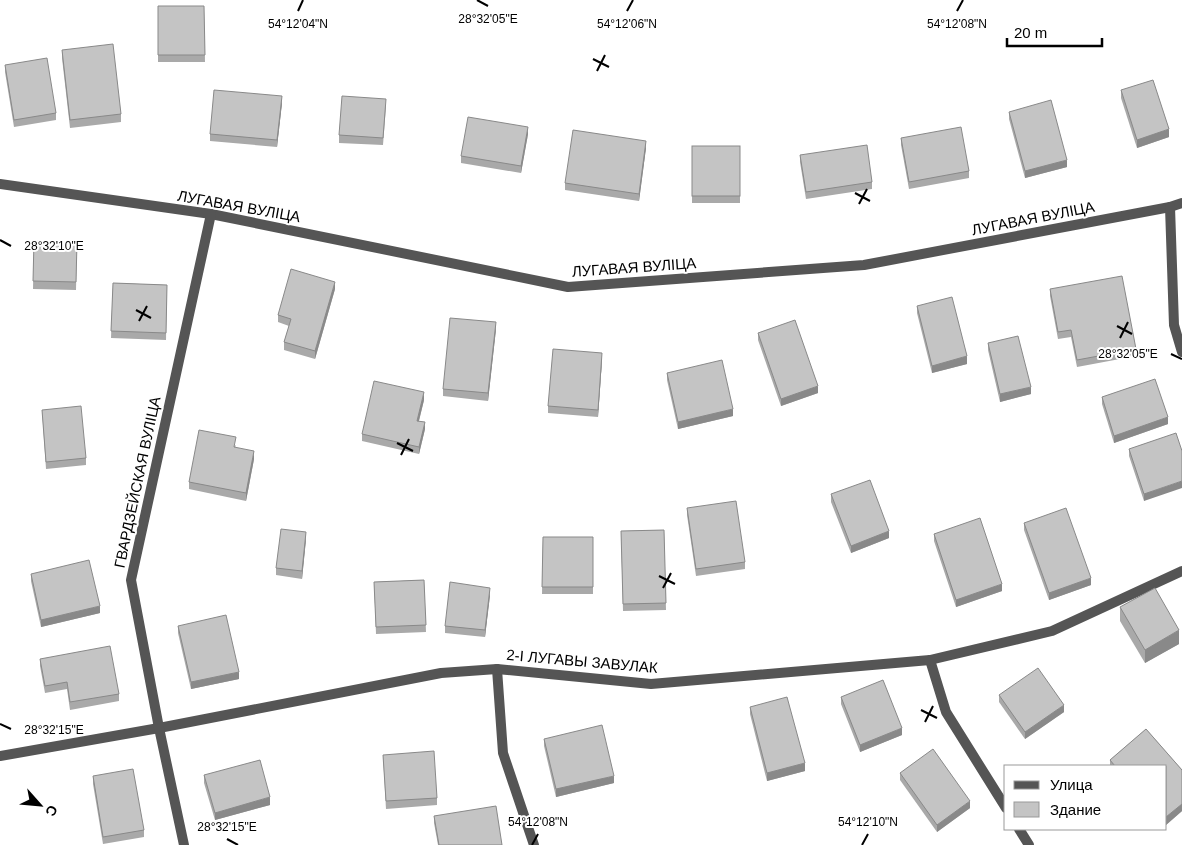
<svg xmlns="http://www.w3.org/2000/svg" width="1182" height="845" font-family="Arial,sans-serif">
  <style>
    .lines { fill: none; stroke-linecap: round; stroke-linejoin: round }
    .street { stroke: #555; stroke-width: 10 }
    .wall { fill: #a9a9a9 }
    .shaded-wall { fill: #898989 }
    .building { fill: #c4c4c4; stroke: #898989 }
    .ticks { fill: none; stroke: #000; stroke-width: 2 }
    .labels { text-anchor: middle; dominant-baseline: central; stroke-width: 4; stroke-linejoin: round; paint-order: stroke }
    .street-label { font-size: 15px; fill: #000; stroke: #fff }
    .ticks-label { font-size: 12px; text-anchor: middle; fill: #000; stroke: #fff; stroke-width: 4; stroke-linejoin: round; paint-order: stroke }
  </style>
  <rect width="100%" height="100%" fill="#fff"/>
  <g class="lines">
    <g class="street">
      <polyline points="0,184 211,214 568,287 864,265 1170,207 1182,203"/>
      <polyline points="1170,207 1174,325 1182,352"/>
      <polyline points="930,660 946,712 1006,808"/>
      <polyline points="497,669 503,753 534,845"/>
      <polyline points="0,756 159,728 441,673 497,669 651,684 930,660 1052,631 1182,571"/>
      <polyline points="1019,829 1029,845"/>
      <polyline points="184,845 159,728 131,580 211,214"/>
    </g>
  </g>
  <g class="wall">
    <polygon points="158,6 204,6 205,62 158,62"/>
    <polygon points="62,50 121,114 121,122 70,128 62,58"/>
    <polygon points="5,65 56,113 56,120 14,127 5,72"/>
    <polygon points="1121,90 1169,137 1137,148 1121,98"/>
    <polygon points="282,103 277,147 210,141 210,134"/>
    <polygon points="386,106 383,145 339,143 339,135"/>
    <polygon points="1009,112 1067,167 1025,178 1009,119"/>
    <polygon points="528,134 521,173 461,163 461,156"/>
    <polygon points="901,138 969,171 969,178 909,189 901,145"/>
    <rect x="692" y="146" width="48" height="57"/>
    <polygon points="646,148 639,201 565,190 565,183"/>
    <polygon points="800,155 872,182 872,189 806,199 800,162"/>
    <polygon points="34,241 77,242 76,290 33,289"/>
    <polygon points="113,283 167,285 166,340 111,338"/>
    <polygon points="335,289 315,359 284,350 284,342 289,326 278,322 278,315"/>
    <polygon points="1050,289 1136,349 1136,356 1077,367 1071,337 1058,339 1050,296"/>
    <polygon points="917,306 967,364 932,373 917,313"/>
    <polygon points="496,329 488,401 443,396 443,389"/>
    <polygon points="758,333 818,393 781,406 758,340"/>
    <polygon points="988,343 1031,394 1000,402 988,350"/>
    <polygon points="602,360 598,417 548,413 548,406"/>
    <polygon points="667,373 733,416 678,429 667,380"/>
    <polygon points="1102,397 1168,424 1114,443 1102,404"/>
    <polygon points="424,400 419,421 425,429 419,454 362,441 362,434"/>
    <polygon points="42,410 86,458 86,465 46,469"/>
    <polygon points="236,445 235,448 254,459 246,501 189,489 189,482"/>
    <polygon points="1129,449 1182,451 1144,501 1129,456"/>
    <polygon points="831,494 889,538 851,553 831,502"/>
    <polygon points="687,508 745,562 745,569 696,576 687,515"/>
    <polygon points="1024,523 1091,585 1049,600 1024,530"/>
    <polygon points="664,530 666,610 623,611 621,531"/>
    <polygon points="934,534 1002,591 956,607 934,541"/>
    <polygon points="543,537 593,537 593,594 542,594"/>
    <polygon points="306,539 302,579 276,575 276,568"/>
    <polygon points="31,574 100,613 41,627 31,581"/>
    <polygon points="424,580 426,632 376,634 374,582"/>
    <polygon points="490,595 485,637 445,633 445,626"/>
    <polygon points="1120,607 1179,644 1145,663 1120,621"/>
    <polygon points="178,626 239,679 191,689 178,633"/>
    <polygon points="40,659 119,694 119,701 70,710 67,689 45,693 40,666"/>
    <polygon points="999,695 1064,712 1025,739 999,702"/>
    <polygon points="841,697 902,735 860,752 841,704"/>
    <polygon points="750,707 805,771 767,781 750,714"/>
    <polygon points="1146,729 1182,770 1182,811 1166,825 1166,766 1110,766 1110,760"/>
    <polygon points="544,739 614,783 556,797 544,746"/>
    <polygon points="383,755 437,798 437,805 386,809"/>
    <polygon points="900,773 970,808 937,832 900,780"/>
    <polygon points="204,775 270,805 215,820 204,783"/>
    <polygon points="93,776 144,830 144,837 103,844 93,784"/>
    <polygon points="434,816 502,845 438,845 434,823"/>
  </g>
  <g class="shaded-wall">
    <polygon points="282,96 282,103 277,147 277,140"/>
    <polygon points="528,127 528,134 521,173 521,166"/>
    <polygon points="1169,129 1169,137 1137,148 1137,140"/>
    <polygon points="646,141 646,148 639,201 639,194"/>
    <polygon points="1067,160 1067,167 1025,178 1025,171"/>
    <polygon points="335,282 335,289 315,359 315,351"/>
    <polygon points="496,322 496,329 488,401 488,393"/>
    <polygon points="602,353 602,360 598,417 598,410"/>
    <polygon points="967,356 967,364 932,373 932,366"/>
    <polygon points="818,386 818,393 781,406 781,399"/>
    <polygon points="1031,387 1031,394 1000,402 1000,394"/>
    <polygon points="424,392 424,400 417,428 417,421"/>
    <polygon points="733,409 733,416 678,429 678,422"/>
    <polygon points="1168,417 1168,424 1114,443 1114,436"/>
    <polygon points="425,422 425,429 419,454 419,447"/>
    <polygon points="254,451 254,459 246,501 246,493"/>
    <polygon points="1182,481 1182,488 1144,501 1144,494"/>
    <polygon points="889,531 889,538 851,553 851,546"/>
    <polygon points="306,532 306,539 302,579 302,571"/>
    <polygon points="1091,578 1091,585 1049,600 1049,593"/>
    <polygon points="1002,584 1002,591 956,607 956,600"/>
    <polygon points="490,588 490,595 485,637 485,630"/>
    <polygon points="100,606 100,613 41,627 41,620"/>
    <polygon points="1179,630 1179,644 1145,663 1145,650"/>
    <polygon points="239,672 239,679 191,689 191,682"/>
    <polygon points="1064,705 1064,712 1025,739 1025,732"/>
    <polygon points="902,728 902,735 860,752 860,745"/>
    <polygon points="805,763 805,771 767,781 767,773"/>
    <polygon points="614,776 614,783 556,797 556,789"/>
    <polygon points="270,797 270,805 215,820 215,813"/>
    <polygon points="970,801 970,808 937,832 937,825"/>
    <polygon points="1182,804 1182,811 1166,825 1166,817"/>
  </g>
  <g class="building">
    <polygon points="158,6 204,6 205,55 158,55"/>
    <polygon points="113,44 121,114 70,120 62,50"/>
    <polygon points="47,58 56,113 14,120 5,65"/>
    <polygon points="1153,80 1169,129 1137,140 1121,90"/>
    <polygon points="214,90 282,96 277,140 210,134"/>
    <polygon points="342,96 386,99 383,138 339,135"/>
    <polygon points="1051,100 1067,160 1025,171 1009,112"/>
    <polygon points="468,117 528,127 521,166 461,156"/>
    <polygon points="961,127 969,171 909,182 901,138"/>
    <polygon points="573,130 646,141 639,194 565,183"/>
    <polygon points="867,145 872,182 806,192 800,155"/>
    <rect x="692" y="146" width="48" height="50"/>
    <polygon points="34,241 77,242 76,282 33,281"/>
    <polygon points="291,269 335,282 315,351 284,342 291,319 278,315"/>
    <polygon points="1122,276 1136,349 1077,360 1071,330 1058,332 1050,289"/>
    <polygon points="113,283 167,285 166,333 111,331"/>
    <polygon points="952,297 967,356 932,366 917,306"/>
    <polygon points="450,318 496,322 488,393 443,389"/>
    <polygon points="795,320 818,386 781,399 758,333"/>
    <polygon points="1018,336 1031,387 1000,394 988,343"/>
    <polygon points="553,349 602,353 598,410 548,406"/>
    <polygon points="722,360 733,409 678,422 667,373"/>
    <polygon points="1155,379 1168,417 1114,436 1102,397"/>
    <polygon points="374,381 424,392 417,421 425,422 419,447 362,434"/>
    <polygon points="81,406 86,458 46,462 42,410"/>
    <polygon points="199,430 236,437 234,447 254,451 246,493 189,482"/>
    <polygon points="1176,433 1182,451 1182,481 1144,494 1129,449"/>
    <polygon points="870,480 889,531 851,546 831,494"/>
    <polygon points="736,501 745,562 696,569 687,508"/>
    <polygon points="1066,508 1091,578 1049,593 1024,523"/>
    <polygon points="980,518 1002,584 956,600 934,534"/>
    <polygon points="281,529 306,532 302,571 276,568"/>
    <polygon points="664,530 666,603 623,604 621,531"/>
    <polygon points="543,537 593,537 593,587 542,587"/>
    <polygon points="89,560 100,606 41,620 31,574"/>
    <polygon points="424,580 426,625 376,627 374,582"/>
    <polygon points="450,582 490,588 485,630 445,626"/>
    <polygon points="1155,588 1179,630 1145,650 1120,607"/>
    <polygon points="226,615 239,672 191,682 178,626"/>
    <polygon points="110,646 119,694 70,702 67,682 45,686 40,659"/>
    <polygon points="1038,668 1064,705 1025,732 999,695"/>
    <polygon points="883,680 902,728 860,745 841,697"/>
    <polygon points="787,697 805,763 767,773 750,707"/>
    <polygon points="602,725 614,776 556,789 544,739"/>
    <polygon points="1146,729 1182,770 1182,804 1166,817 1166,766 1115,766 1110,760"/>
    <polygon points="933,749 970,801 937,825 900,773"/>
    <polygon points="434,751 437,798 386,801 383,755"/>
    <polygon points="260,760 270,797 215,813 204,775"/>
    <polygon points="133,769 144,830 103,837 93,776"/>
    <polygon points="496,806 502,845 439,845 434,816"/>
  </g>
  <path class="ticks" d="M477,0L488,6M298,11L303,0M627,11L633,0M957,11L963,0M593,59L609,67M597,71L605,55M855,193L870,201M859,204L867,189M0,240L11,246M136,310L151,318M139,321L147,306M1117,326L1132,334M1120,338L1128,322M1171,354L1182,359M397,443L413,451M401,455L409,439M659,576L675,584M663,588L671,573M921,710L937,718M925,722L933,706M0,724L11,729M227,839L238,845M532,845L538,834M862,845L868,834"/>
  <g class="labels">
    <g class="street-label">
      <text transform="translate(239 206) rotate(10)">ЛУГАВАЯ ВУЛІЦА</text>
      <text transform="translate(1033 218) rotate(-11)">ЛУГАВАЯ ВУЛІЦА</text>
      <text transform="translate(634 267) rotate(-4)">ЛУГАВАЯ ВУЛІЦА</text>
      <text transform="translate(137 482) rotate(-78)">ГВАРДЗЕЙСКАЯ ВУЛІЦА</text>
      <text transform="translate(582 661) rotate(5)">2-І ЛУГАВЫ ЗАВУЛАК</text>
    </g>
  </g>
  <g class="ticks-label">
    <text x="488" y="23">28°32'05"E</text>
    <text x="298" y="28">54°12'04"N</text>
    <text x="627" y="28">54°12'06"N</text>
    <text x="957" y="28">54°12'08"N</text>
    <text x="54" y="250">28°32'10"E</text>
    <text x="1128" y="358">28°32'05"E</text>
    <text x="54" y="734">28°32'15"E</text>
    <text x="538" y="826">54°12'08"N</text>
    <text x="868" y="826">54°12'10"N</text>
    <text x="227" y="831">28°32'15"E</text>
  </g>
  <rect x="1004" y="765" width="162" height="65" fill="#ffffff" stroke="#999999"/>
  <rect x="1014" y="781" width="25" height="8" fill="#555555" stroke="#999999"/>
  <text x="1050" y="790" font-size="15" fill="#000000">Улица</text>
  <rect x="1014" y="802" width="25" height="15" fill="#c4c4c4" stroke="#999999"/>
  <text x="1050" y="815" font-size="15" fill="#000000">Здание</text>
  <g transform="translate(40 805) rotate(117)" stroke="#ffffff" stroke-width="4" paint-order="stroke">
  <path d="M0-4L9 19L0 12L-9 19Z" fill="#000000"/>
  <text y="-8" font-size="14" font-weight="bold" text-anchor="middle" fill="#000000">С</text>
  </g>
  <path d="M1007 38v8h95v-8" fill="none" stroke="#000000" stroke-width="2.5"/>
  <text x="1014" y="38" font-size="15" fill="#000000" stroke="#ffffff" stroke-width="4" paint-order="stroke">20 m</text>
</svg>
